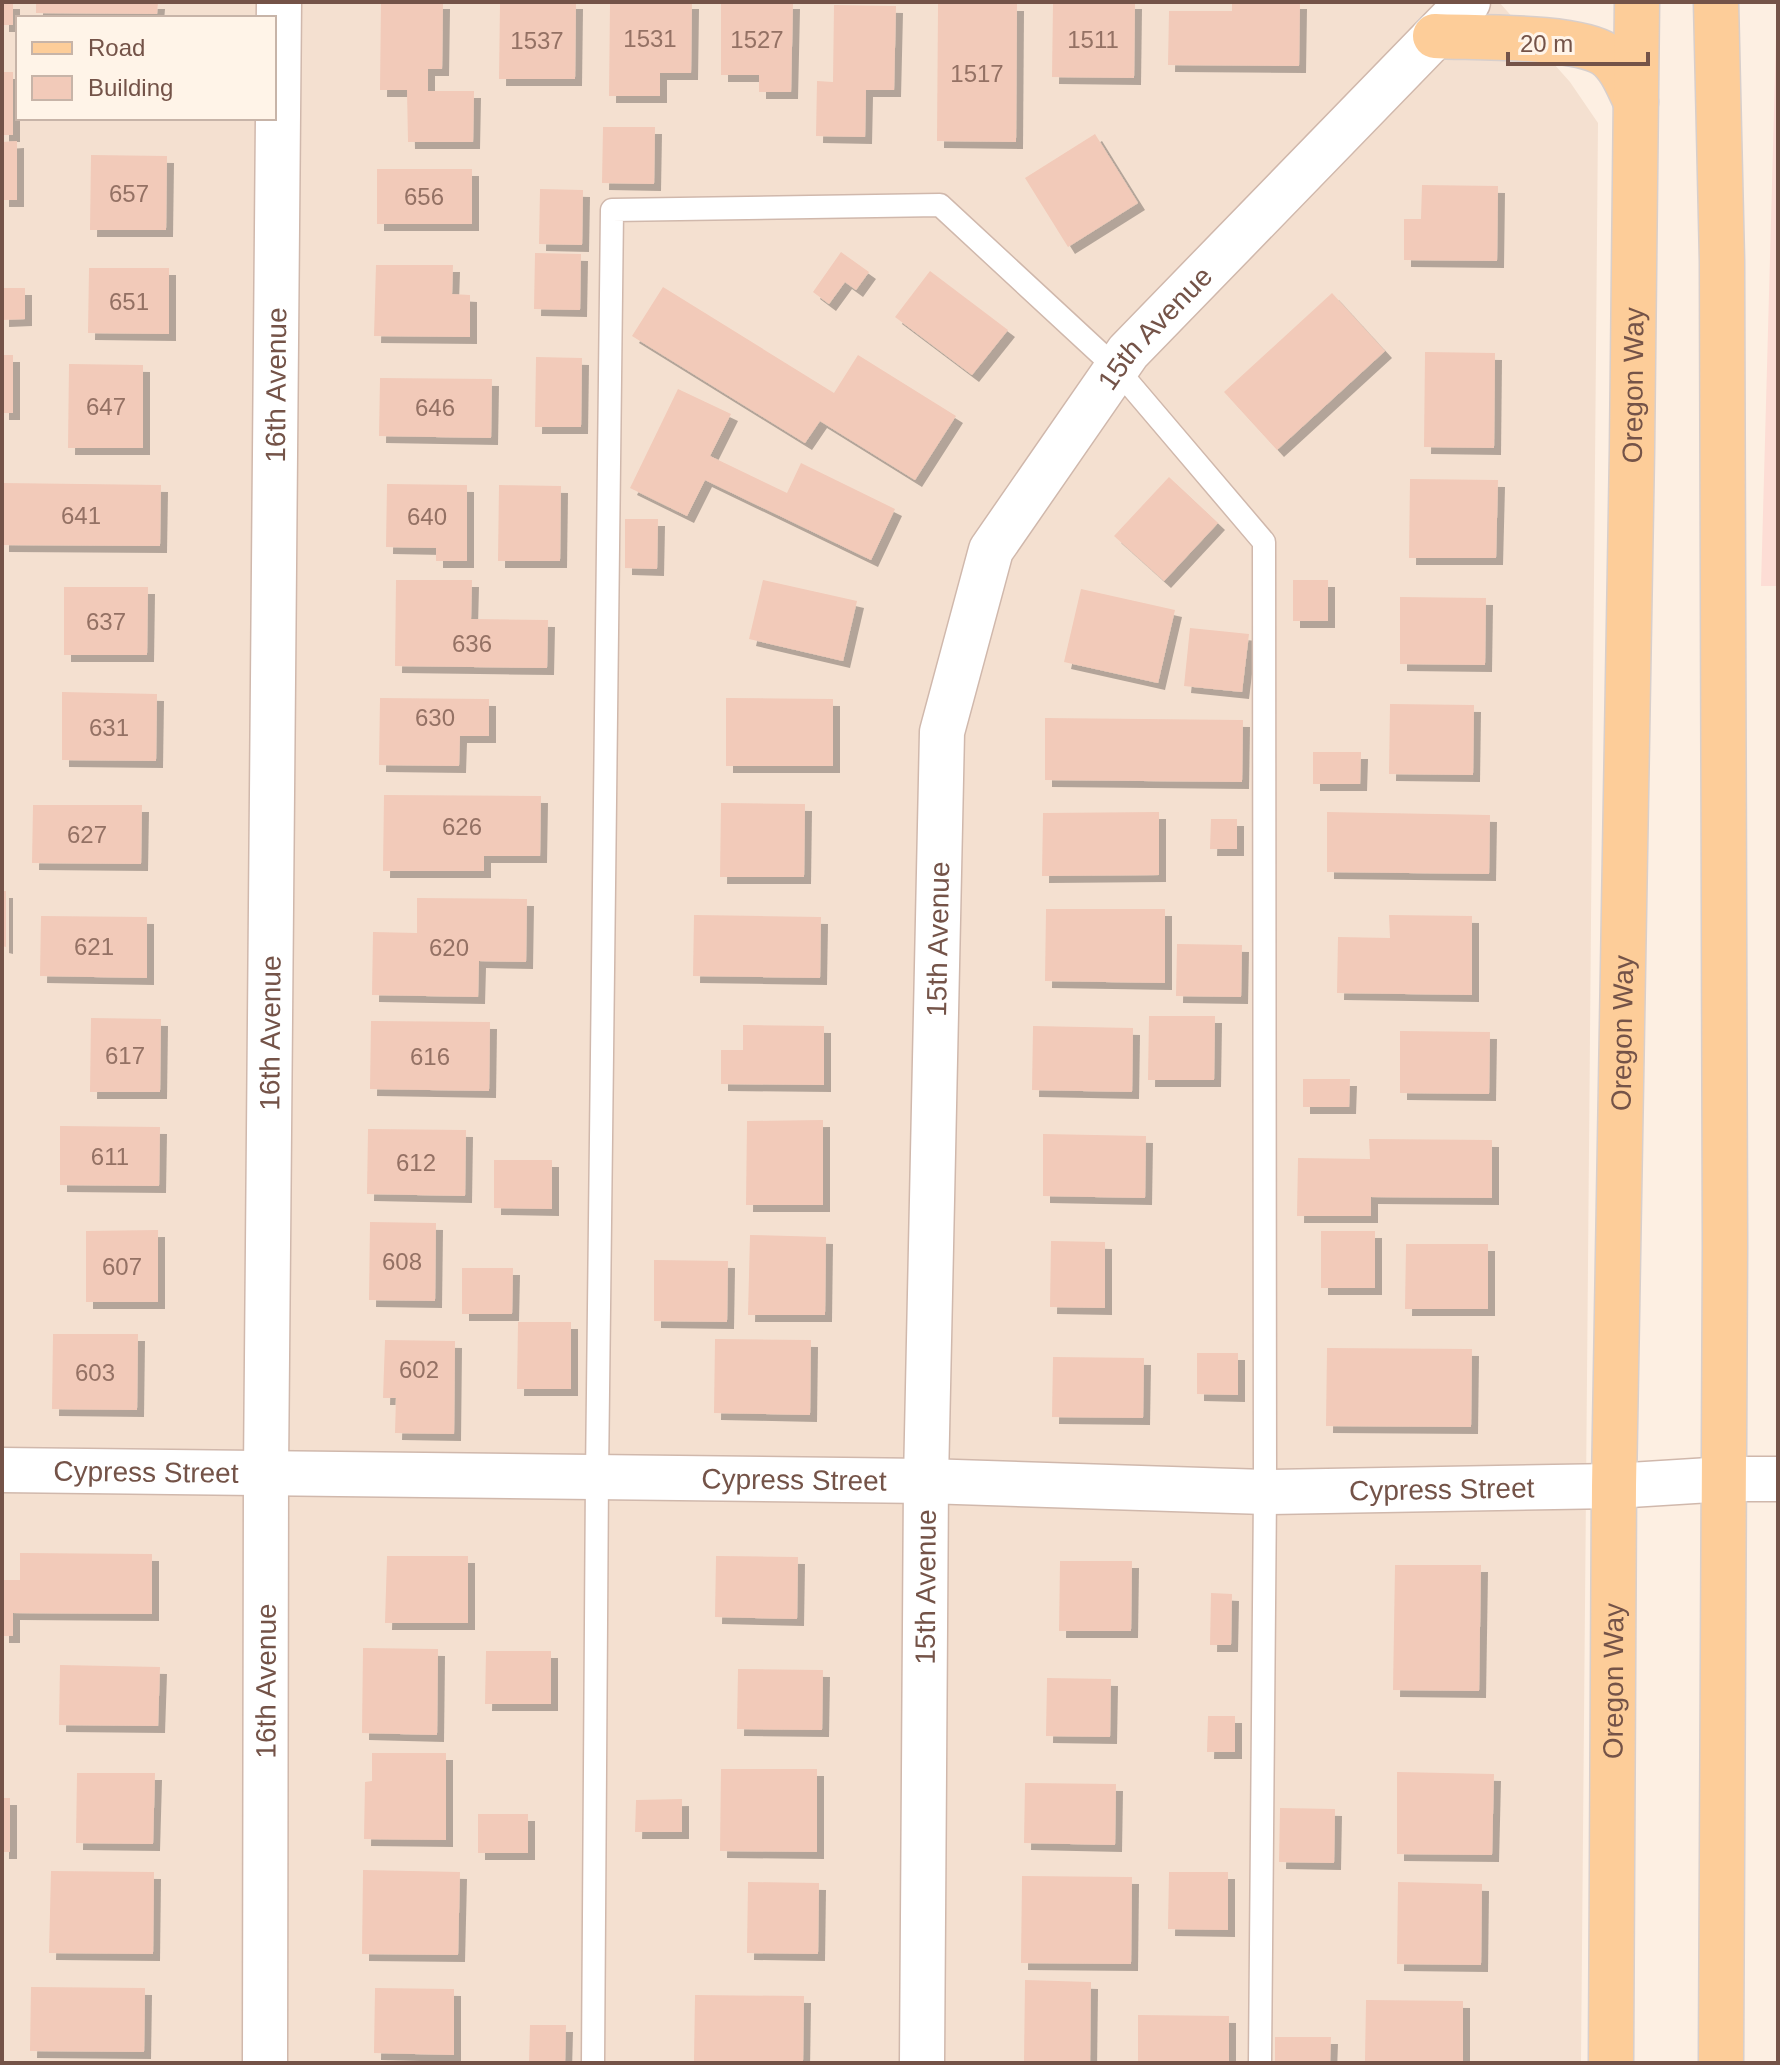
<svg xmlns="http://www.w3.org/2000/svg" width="1780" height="2065" font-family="Helvetica,sans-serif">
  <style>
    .residential { fill: #f4e0d0; fill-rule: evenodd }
    .commercial { fill: #fdddd5 }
    .building { fill: #f2cab9; filter: url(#shadow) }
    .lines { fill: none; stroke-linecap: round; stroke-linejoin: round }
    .lane-casing { stroke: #d0b8ac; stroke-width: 25 }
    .street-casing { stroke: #d0b8ac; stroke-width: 47 }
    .primary-casing { stroke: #d8cfcc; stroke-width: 47 }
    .lane { stroke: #fff; stroke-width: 22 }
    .street { stroke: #fff; stroke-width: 44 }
    .primary { stroke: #fdcd99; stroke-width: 44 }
    .labels { text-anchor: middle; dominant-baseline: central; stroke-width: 8; stroke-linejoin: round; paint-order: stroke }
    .number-label { font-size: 24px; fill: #947164 }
    .street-label { font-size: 28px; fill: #745348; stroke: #fff4e8 }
  </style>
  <defs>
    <filter id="shadow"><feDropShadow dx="7" dy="7" stdDeviation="0" flood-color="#0004"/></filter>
  </defs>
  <rect width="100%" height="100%" fill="#fdefe2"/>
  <path class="residential" d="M2,2H1499L1570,82L1598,123L1581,2063H2ZM18,18H274V118H18Z"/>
  <polygon class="commercial" points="1777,2 1778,586 1761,586"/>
  <g class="building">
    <rect x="2" y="2" width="11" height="23"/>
    <polygon points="36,2 158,2 157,14 36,13"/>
    <polygon points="381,2 443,2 442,69 428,69 428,91 474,91 473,142 408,142 407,90 380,90"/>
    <polygon points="500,2 576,2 575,79 499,79"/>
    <polygon points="610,2 692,2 691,73 660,73 660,96 609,96"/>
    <polygon points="721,2 793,2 791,92 759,92 759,75 721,75"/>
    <polygon points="1053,2 1135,2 1134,78 1052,77"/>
    <polygon points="1232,2 1300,2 1299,66 1168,65 1169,11 1232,11"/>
    <polygon points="938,4 1017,4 1016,142 937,141"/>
    <polygon points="834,5 896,6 894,90 866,90 865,137 816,136 817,81 833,82"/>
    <rect x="2" y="72" width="11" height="63"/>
    <polygon points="603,127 655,127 654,184 602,183"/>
    <polygon points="1095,134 1138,203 1068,247 1025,178"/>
    <polygon points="17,141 17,200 2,200 2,142"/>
    <polygon points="91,155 167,156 166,230 90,230"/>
    <rect x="377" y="169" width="95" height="55"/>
    <polygon points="1422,185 1498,186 1497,261 1404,260 1404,219 1421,219"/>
    <polygon points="540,189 583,190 582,245 539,244"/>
    <polygon points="841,252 869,272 856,290 845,282 829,304 813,292"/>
    <polygon points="535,253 581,254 580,310 534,309"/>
    <polygon points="376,265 453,265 452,294 470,295 470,337 374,336"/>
    <polygon points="89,268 169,268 169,334 88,333"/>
    <polygon points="930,271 1008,330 972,375 895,317"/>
    <polygon points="663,287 834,393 858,355 956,416 915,480 820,421 805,443 632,336"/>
    <polygon points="2,288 25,288 25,319 2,320"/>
    <polygon points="1332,293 1385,351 1277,450 1224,392"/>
    <polygon points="1425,352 1495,353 1494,448 1424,447"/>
    <rect x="2" y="355" width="11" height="58"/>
    <polygon points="536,357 582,358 581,427 535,427"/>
    <polygon points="69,364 143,365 143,448 68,448"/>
    <polygon points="380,378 492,379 491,438 379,436"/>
    <polygon points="678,389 731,414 710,456 787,493 801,463 895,509 871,560 705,480 687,516 630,488"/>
    <polygon points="1169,477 1218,523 1164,581 1114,536"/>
    <polygon points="1410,479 1498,480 1496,558 1409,558"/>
    <polygon points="2,483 161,485 160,546 2,545"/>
    <polygon points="387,484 467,485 467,561 436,561 436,548 386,547"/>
    <polygon points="499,485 561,486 560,561 498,561"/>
    <polygon points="625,519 658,519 657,569 625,568"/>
    <polygon points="396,580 472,580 471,619 548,620 547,668 395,666"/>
    <polygon points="763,580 857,601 843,661 749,639"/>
    <rect x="1293" y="580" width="35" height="41"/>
    <polygon points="64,587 148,587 147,655 64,655"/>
    <polygon points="1081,589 1175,610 1158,683 1064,662"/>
    <polygon points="1400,597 1486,598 1485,665 1400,664"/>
    <polygon points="1190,628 1249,634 1242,692 1184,686"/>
    <polygon points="62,692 157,694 156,761 62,760"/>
    <polygon points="380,698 489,699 489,736 460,736 459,766 379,765"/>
    <polygon points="726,698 833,699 833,766 726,766"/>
    <polygon points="1390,704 1474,705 1473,775 1389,774"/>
    <polygon points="1045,718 1243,720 1242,782 1045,780"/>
    <polygon points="1313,752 1361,752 1360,784 1313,784"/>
    <polygon points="384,795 541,796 540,856 484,856 484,871 383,871"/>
    <polygon points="721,803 805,804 804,877 720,877"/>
    <polygon points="33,805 142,805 141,864 32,863"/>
    <polygon points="1159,812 1159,875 1042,876 1043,813"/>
    <polygon points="1327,812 1490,815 1489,874 1327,872"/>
    <polygon points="1211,819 1237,819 1237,849 1210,849"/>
    <polygon points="2,891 6,891 6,947 2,946"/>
    <polygon points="417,898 527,899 526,962 479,961 478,997 372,995 373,932 417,933"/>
    <polygon points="1046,909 1165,909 1165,983 1045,981"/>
    <polygon points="694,915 821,917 820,978 693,976"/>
    <polygon points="1389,915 1472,916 1472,995 1337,993 1338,937 1390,938"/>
    <polygon points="41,916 147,917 147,978 40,976"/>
    <polygon points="1177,944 1242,945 1241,997 1176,996"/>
    <polygon points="1149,1016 1215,1016 1214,1080 1148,1080"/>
    <polygon points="91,1018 161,1019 160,1092 90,1092"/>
    <polygon points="371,1021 490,1022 489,1091 370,1089"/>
    <polygon points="743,1025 824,1026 824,1085 721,1084 721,1050 743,1050"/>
    <polygon points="1033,1026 1133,1028 1132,1092 1032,1090"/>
    <polygon points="1400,1031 1490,1032 1489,1094 1400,1093"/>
    <polygon points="1303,1079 1350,1079 1349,1107 1303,1107"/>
    <polygon points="823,1120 823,1205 746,1205 747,1121"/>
    <polygon points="60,1126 160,1127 159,1186 60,1185"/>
    <polygon points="368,1129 466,1130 465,1196 367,1194"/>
    <polygon points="1043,1134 1146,1136 1145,1198 1043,1196"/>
    <polygon points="1369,1139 1492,1140 1492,1198 1371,1197 1371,1216 1297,1216 1298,1158 1370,1159"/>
    <polygon points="494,1160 552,1160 552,1209 494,1208"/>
    <polygon points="370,1222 436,1223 435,1301 369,1300"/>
    <polygon points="158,1230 158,1302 86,1302 86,1231"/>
    <rect x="1321" y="1231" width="54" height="57"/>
    <polygon points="750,1235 826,1237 825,1315 748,1315"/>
    <polygon points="1051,1241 1105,1242 1105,1308 1050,1307"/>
    <polygon points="1406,1244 1488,1244 1488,1309 1405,1309"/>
    <polygon points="654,1260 728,1261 727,1322 654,1321"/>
    <polygon points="462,1268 513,1268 512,1314 462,1314"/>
    <polygon points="518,1322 571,1322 571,1389 517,1389"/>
    <polygon points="53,1334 138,1334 137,1410 52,1409"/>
    <polygon points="715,1339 811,1340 810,1415 714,1413"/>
    <polygon points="385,1340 455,1341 454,1434 395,1433 396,1398 383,1398"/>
    <polygon points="1327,1348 1472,1349 1471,1427 1326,1426"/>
    <polygon points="1197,1353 1238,1353 1238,1395 1197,1394"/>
    <polygon points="1053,1357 1144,1358 1143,1418 1052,1417"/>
    <polygon points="20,1553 152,1554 152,1614 13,1613 13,1636 2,1636 2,1580 20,1580"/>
    <polygon points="387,1556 468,1556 468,1623 385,1623"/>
    <polygon points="716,1556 798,1557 797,1619 715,1617"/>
    <polygon points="1060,1561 1132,1561 1131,1631 1059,1631"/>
    <polygon points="1395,1565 1481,1565 1479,1691 1393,1690"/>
    <polygon points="1211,1593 1232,1594 1231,1645 1210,1645"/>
    <polygon points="363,1648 438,1649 437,1735 362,1733"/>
    <polygon points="486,1651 551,1651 551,1704 485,1704"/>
    <polygon points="60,1665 160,1667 158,1726 59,1725"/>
    <polygon points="738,1669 823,1670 822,1730 737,1729"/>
    <polygon points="1047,1678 1111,1679 1110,1737 1046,1736"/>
    <polygon points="1208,1716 1235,1716 1235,1752 1207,1752"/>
    <polygon points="372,1753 446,1753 446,1840 364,1839 365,1782 372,1781"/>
    <polygon points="721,1769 817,1769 817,1852 720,1851"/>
    <polygon points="1397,1772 1494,1774 1492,1855 1397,1854"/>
    <polygon points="77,1773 155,1773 153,1844 76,1843"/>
    <polygon points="1025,1783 1116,1784 1115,1845 1024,1843"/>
    <rect x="2" y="1798" width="8" height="54"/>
    <polygon points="682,1799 682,1832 635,1832 636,1800"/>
    <polygon points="1280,1808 1335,1809 1334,1863 1279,1862"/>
    <rect x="478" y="1814" width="50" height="39"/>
    <polygon points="363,1870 460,1872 458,1955 362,1954"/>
    <polygon points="51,1871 154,1872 153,1954 49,1953"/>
    <polygon points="1169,1872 1228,1872 1228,1930 1168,1929"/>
    <polygon points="1022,1876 1132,1877 1131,1964 1021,1963"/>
    <polygon points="748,1882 819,1883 818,1954 747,1953"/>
    <polygon points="1398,1882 1482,1884 1481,1965 1397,1964"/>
    <polygon points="1025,1980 1091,1982 1090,2063 1024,2063"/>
    <polygon points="31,1987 145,1988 144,2052 30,2051"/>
    <polygon points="375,1988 454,1989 454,2055 374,2053"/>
    <polygon points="695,1995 804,1996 803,2062 694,2061"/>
    <polygon points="1366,2000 1463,2001 1463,2062 1365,2061"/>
    <polygon points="1138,2015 1229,2016 1229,2063 1138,2063"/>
    <polygon points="530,2025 566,2025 565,2063 529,2063"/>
    <polygon points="1275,2037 1331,2037 1330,2063 1275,2063"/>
  </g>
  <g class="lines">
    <g class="lane-casing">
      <polyline id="lane" points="593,2063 597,1476 612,210 940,205 1116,368 1264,542 1265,1492 1260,2063"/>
    </g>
    <g class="street-casing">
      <g id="street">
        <path id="s1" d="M2,1470L926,1481L1265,1492L1614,1486L1726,1479H1778"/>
        <path id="s2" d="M265,2063L266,1471L279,2"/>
        <path id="s3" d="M922,2063L926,1481L942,732L991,550L1128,352L1468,2"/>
      </g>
    </g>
    <g class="primary-casing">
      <g id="primary">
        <polyline points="1716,2 1722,261 1725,1247 1721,2063"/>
        <path d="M1435,36C1474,38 1577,35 1606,55C1621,66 1628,86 1636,102"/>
        <path id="s4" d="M1611,2063L1614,1486L1632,450L1637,2"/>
      </g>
    </g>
    <use href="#lane" class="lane"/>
    <use href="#street" class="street"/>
    <use href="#primary" class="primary"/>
  </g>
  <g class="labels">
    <g class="number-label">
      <text x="650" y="38">1531</text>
      <text x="757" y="39">1527</text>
      <text x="1093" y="39">1511</text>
      <text x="537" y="40">1537</text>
      <text x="977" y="73">1517</text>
      <text x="129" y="193">657</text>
      <text x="424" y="196">656</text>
      <text x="129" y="301">651</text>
      <text x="106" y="406">647</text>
      <text x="435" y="407">646</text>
      <text x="81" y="515">641</text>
      <text x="427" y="516">640</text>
      <text x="106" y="621">637</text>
      <text x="472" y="643">636</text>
      <text x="435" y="717">630</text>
      <text x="109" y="727">631</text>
      <text x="462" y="826">626</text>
      <text x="87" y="834">627</text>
      <text x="94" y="946">621</text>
      <text x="449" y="947">620</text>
      <text x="125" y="1055">617</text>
      <text x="430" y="1056">616</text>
      <text x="110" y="1156">611</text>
      <text x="416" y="1162">612</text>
      <text x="402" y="1261">608</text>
      <text x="122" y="1266">607</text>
      <text x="419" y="1369">602</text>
      <text x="95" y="1372">603</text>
    </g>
    <g class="street-label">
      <text stroke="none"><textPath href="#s3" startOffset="1796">15th Avenue</textPath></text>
      <text stroke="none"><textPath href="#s2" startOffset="1678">16th Avenue</textPath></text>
      <text stroke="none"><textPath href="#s4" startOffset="1678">Oregon Way</textPath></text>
      <text stroke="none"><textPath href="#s3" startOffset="1124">15th Avenue</textPath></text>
      <text stroke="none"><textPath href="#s2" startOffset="1030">16th Avenue</textPath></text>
      <text stroke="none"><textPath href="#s4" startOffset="1030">Oregon Way</textPath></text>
      <text stroke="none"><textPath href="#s1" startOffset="144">Cypress Street</textPath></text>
      <text stroke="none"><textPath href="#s1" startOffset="792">Cypress Street</textPath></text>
      <text stroke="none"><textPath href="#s1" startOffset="1440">Cypress Street</textPath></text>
      <text stroke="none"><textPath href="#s3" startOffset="476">15th Avenue</textPath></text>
      <text stroke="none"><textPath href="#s2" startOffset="382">16th Avenue</textPath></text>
      <text stroke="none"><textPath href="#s4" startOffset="382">Oregon Way</textPath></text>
    </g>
  </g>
  <rect width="1780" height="2065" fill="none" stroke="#745348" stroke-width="8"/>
  <rect x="16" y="16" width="260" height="104" fill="#fff4e8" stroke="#c7b4a8" stroke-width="2"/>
  <rect x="32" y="42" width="40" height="12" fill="#fdcd99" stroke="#c7b4a8" stroke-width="2"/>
  <text x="88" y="56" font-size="24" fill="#745348">Road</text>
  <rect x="32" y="76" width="40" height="24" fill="#f2cab9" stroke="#c7b4a8" stroke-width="2"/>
  <text x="88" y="96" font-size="24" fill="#745348">Building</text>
  <path d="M1508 52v12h140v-12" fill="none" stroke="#745348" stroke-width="4"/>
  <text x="1520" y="52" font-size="24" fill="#745348" stroke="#fff4e8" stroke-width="6" paint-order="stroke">20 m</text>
</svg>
